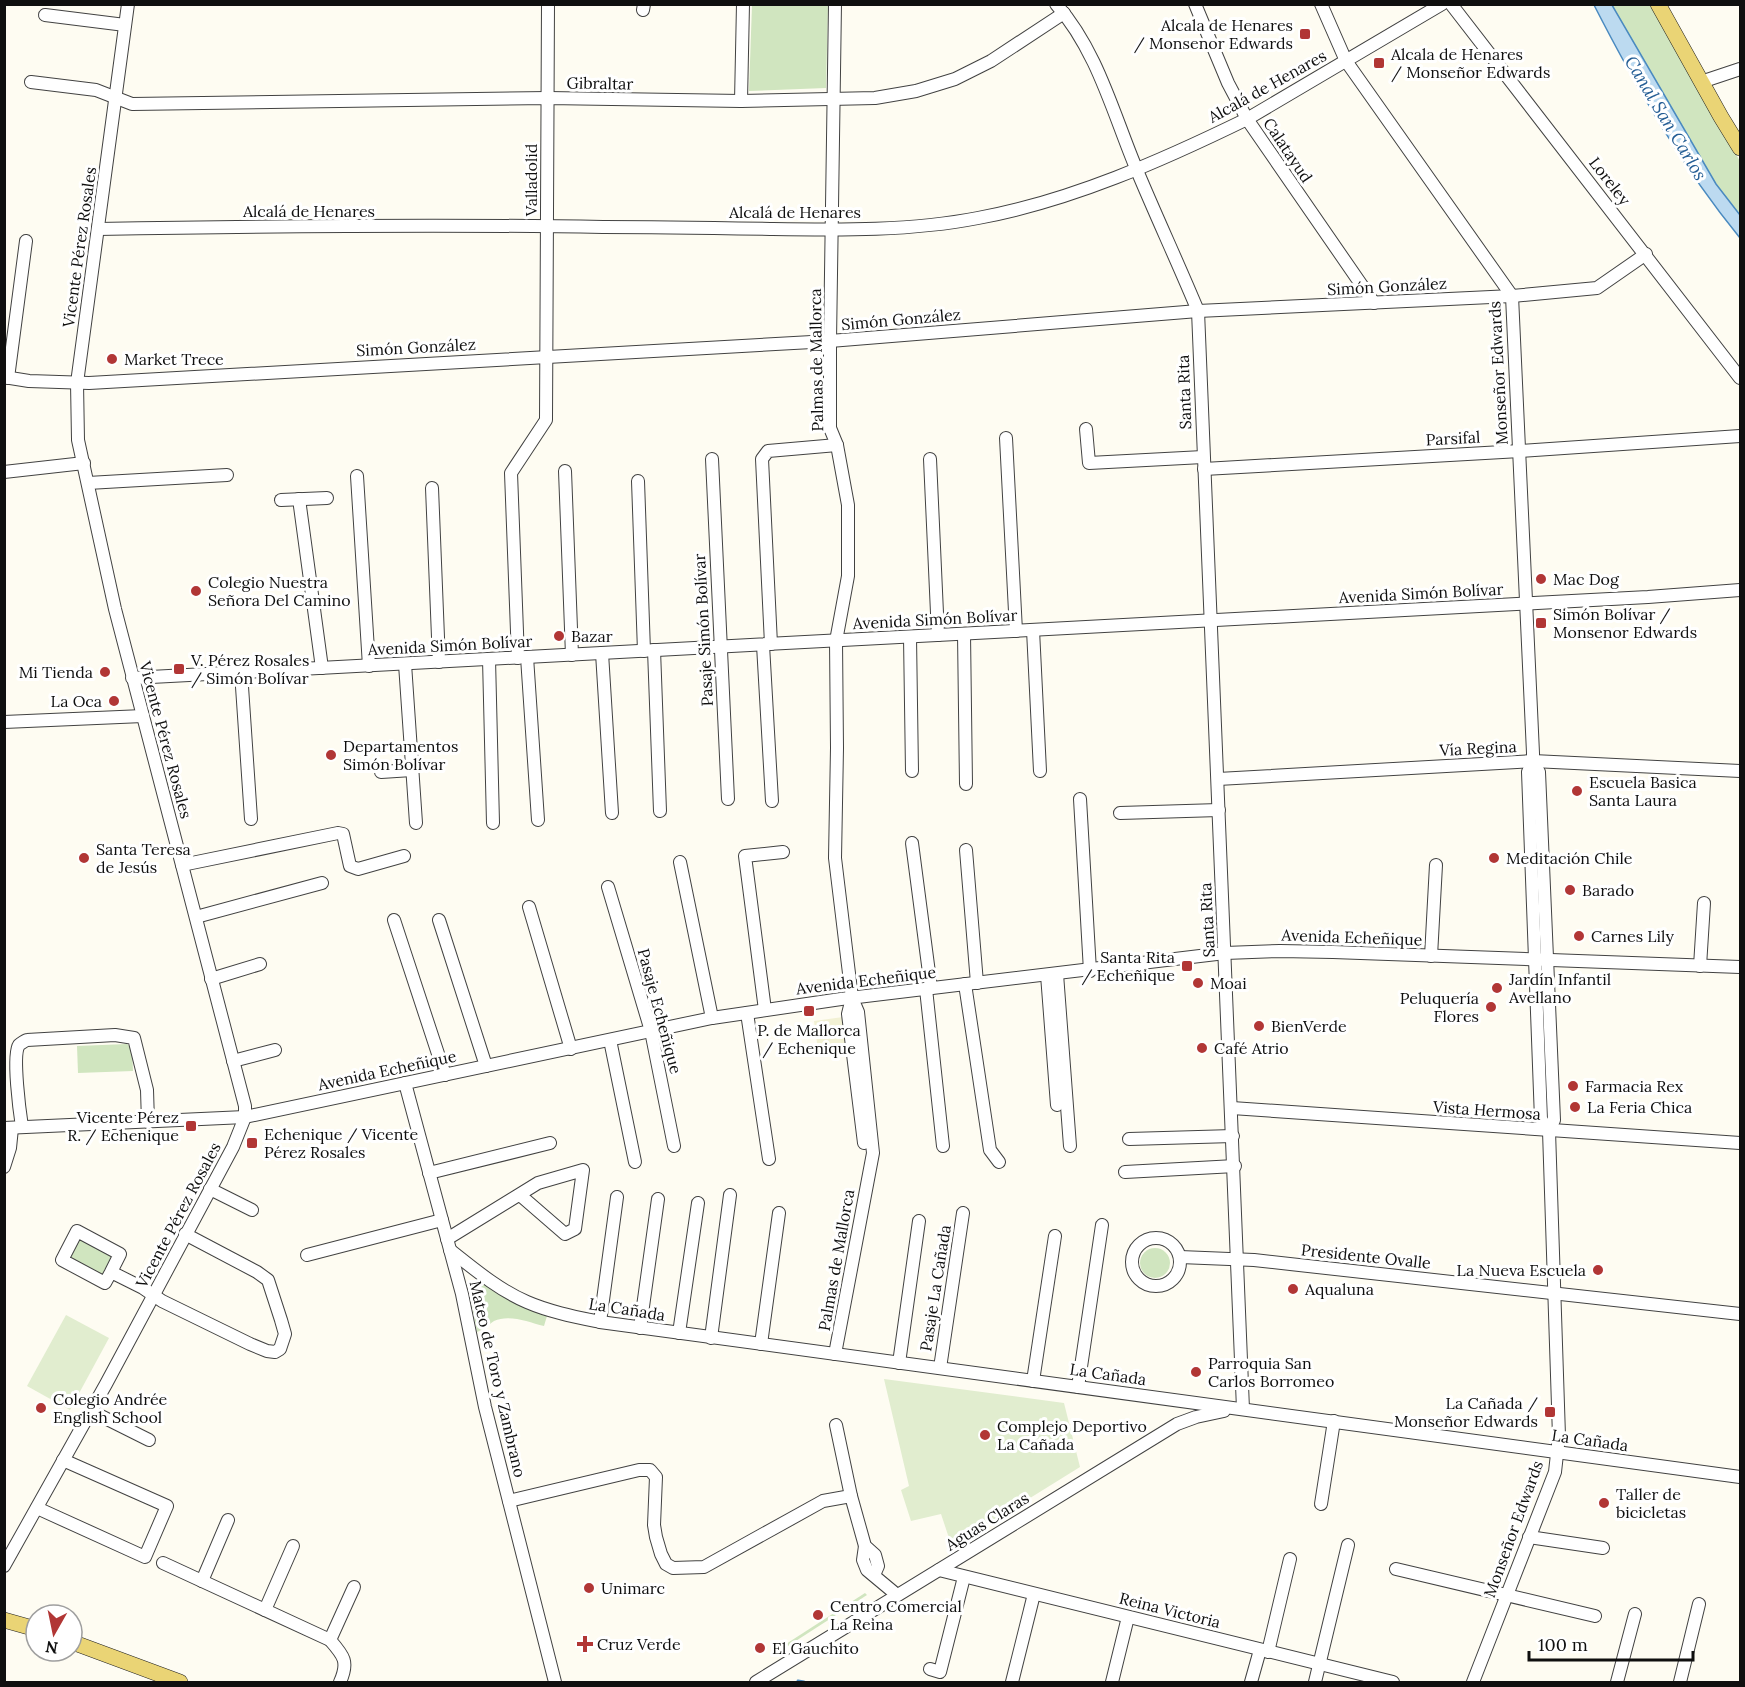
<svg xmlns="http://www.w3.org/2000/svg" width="1745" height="1687" font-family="Lora,serif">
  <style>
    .farmland { fill: #f2f1d4 }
    .green { fill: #d0e5bf }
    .pitch { fill: #e1edcf }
    .water { fill: #bcdaf0; stroke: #4a8ac0; stroke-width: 1.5 }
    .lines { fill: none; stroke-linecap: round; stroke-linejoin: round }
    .stream { stroke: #4a8ac0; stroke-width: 3 }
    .minor-casing { stroke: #424242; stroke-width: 14 }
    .major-casing { stroke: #202020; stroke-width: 16 }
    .minor { stroke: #fff; stroke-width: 12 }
    .major { stroke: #ead475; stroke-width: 15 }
    .poi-dot { fill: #b13635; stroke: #fff; stroke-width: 2 }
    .labels { text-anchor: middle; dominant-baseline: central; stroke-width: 6; stroke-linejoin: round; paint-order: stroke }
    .poi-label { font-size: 16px; fill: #0f0f0f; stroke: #fff; text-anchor: start }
    .street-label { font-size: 16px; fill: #0f0f0f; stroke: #fff }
    .water-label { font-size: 18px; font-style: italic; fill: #245d94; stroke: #fff }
  </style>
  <rect width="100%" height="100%" fill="#fefcf2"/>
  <polygon class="farmland" points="843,1017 847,1046 818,1050 814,1021"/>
  <g class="green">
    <polygon points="752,5 828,5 826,88 749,91"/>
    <polygon points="1612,5 1651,5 1718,125 1740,161 1740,215 1716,184"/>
    <polygon points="127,1044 132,1049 133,1071 78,1073 77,1046"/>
    <polygon points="79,1238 112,1256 102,1276 68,1258"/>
    <circle cx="1155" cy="1263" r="15"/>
    <path d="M484,1282L513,1302L547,1316L544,1326C528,1322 509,1314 494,1321C488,1325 485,1329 477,1332L469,1290L475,1284Z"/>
    <polygon points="865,1593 867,1595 788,1646 786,1644"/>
  </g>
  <g class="pitch">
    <polygon points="66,1315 109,1338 70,1410 27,1386"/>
    <polygon points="884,1379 1064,1403 1080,1467 988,1524 967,1528 968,1533 951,1544 941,1514 911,1521 901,1490 909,1486"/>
  </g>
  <path class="water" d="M1594,5H1612L1716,184L1740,215V238C1682,167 1636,87 1594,5Z"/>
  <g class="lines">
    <polyline class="stream" points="798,1681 804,1682"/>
    <g class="minor-casing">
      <g id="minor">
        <polyline points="835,4 830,341 830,428 837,445 848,505 848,576 836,641 837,748 835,858 852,998 858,1012 873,1153 835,1354"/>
        <path d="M1056,4C1097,50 1113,113 1136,168C1156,216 1178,263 1198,311L1243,1409"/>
        <polyline points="1195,4 1228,83 1247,119 1374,303"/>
        <polyline points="1321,4 1346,61 1512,296 1533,753 1533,761 1528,772 1541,1119 1549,1131"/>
        <polyline points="1451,4 1740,378"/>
        <polyline points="643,10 644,4"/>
        <polyline points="45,15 125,25"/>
        <polyline points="31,82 96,90 132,104 548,98 741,101 875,98 916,91 955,79 991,61 1064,13"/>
        <polyline points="1701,82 1740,69"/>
        <polyline points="741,101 743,4"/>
        <path d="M98,229C266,226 435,224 603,227C660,227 716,228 773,229C841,230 911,231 978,218C1071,201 1163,160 1247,119L1442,4"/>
        <polyline points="4,377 29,381 89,383 830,341 1198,311 1512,296 1597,288 1646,254"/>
        <polyline points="8,378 26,241"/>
        <polyline points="1086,429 1089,463 1203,457"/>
        <polyline points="1006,438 1016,631"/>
        <polyline points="712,459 728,799"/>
        <polyline points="930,459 938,635"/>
        <polyline points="1204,469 1520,451 1740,436"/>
        <polyline points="565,471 572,655"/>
        <polyline points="4,472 84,463"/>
        <polyline points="357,476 369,666"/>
        <polyline points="638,481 644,651"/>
        <polyline points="88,483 227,475"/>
        <polyline points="432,488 439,662"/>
        <polyline points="299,499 322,668"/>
        <polyline points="281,500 327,498"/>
        <polyline points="1033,630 1040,771"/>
        <polyline points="964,634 966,784"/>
        <polyline points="910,637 912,771"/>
        <polyline points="771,644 762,459 768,451 837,445"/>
        <polyline points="763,645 772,801"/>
        <polyline points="654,650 660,811"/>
        <polyline points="602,653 612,813"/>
        <polyline points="527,657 538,820"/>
        <polyline points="518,658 511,473 546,420 548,4"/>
        <polyline points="489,659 493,823"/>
        <polyline points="405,664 416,823"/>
        <polyline points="241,672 251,819"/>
        <polyline points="132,678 1648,597 1740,590"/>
        <polyline points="4,722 143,716"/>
        <polyline points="381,772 412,770"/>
        <polyline points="1218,779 1533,761 1740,771"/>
        <polyline points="1080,799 1090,971"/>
        <polyline points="1120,813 1219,810"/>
        <polyline points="912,843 931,988"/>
        <polyline points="966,850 977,983"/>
        <polyline points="680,862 712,1018"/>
        <polyline points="182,865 338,833 343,834 350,866 358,869 404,856"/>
        <polyline points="608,887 651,1031 674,1146"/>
        <polyline points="529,907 571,1049"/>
        <polyline points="196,917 322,883"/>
        <polyline points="394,920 445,1075"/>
        <polyline points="439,920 486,1066"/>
        <polyline points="1431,956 1436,865"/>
        <polyline points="1700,966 1704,903"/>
        <polyline points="1057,974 1070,1146"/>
        <polyline points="1047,975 1057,1105"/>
        <polyline points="211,979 260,964"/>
        <polyline points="965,984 990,1150 999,1162"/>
        <polyline points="926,989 943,1146"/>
        <polyline points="852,998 848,1014 864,1143"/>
        <polyline points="765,1010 745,856 783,852"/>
        <polyline points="747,1013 769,1159"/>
        <polyline points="610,1040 635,1162"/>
        <polyline points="233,1061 275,1050"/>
        <polyline points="405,1083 462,1294 485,1407 555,1682"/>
        <polyline points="1232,1108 1740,1143"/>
        <path d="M22,1127C20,1114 12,1055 19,1045C20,1044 26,1040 27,1040L115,1035L134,1038L147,1090L148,1122"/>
        <polyline points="4,1128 245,1117 712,1018 841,999 1225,953 1280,951 1333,952 1740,967"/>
        <polyline points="1129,1139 1233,1136"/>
        <polyline points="4,1167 10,1148 12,1128"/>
        <polyline points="1125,1172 1235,1166"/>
        <polyline points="429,1173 550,1143"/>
        <polyline points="210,1189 252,1210"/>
        <circle cx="1156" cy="1262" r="24"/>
        <polyline points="447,1239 538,1183 583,1170 575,1229 565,1234 520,1195"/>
        <path d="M450,1250C474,1269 499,1290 527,1302C550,1312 576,1317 600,1322L1740,1477"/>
        <polyline points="307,1255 442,1220"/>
        <polyline points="1180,1257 1254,1260 1740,1314"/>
        <polyline points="111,1272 120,1254 77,1231 62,1260 105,1283 111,1272 143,1288 162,1301 250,1344 267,1351 275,1352 280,1349 285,1334 281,1320 268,1280 257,1272 185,1234"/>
        <polyline points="600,1322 617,1197"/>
        <polyline points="640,1328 658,1199"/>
        <polyline points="679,1333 698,1203"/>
        <polyline points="711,1338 730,1195"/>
        <polyline points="761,1344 779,1213"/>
        <polyline points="899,1363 919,1221"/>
        <polyline points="940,1368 963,1213"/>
        <polyline points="1033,1381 1055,1236"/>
        <polyline points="1078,1387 1102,1225"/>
        <polyline points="91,1411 149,1440"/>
        <polyline points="836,1425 851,1496"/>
        <polyline points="509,1501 639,1470 650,1470 656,1477 654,1525 656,1537 661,1554 666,1564 673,1568 704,1567 823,1501 851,1496 865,1546 875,1555 878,1566 874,1575"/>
        <polyline points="1321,1504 1334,1421"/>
        <polyline points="37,1508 145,1557 167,1506 63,1460"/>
        <polyline points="1529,1537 1603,1548"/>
        <polyline points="865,1546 863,1560 867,1570 897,1595"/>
        <path d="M163,1563L330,1640C344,1656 349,1662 340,1682"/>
        <polyline points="4,1566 106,1384 233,1147 245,1117 245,1106 115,609 78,440 77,383 128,4"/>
        <polyline points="1396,1569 1595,1616"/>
        <polyline points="939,1570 1393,1682"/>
        <polyline points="202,1581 228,1520"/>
        <polyline points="265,1610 293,1546"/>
        <polyline points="330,1640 354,1587"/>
        <polyline points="1268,1652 1290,1559"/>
        <polyline points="930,1669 940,1672 964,1577"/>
        <polyline points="756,1682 1177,1424 1196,1417 1224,1411"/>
        <polyline points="1012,1682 1034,1594"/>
        <polyline points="1112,1682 1128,1617"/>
        <polyline points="1251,1682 1260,1650"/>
        <polyline points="1315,1682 1348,1545"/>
        <polyline points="1473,1682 1555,1472 1559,1436 1549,1131 1554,1120 1539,772 1533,761"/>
        <polyline points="1617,1682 1635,1614"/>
        <polyline points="1680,1682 1699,1604"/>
      </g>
    </g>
    <g class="major-casing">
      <g id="major">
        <polyline points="1658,4 1721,117 1740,148"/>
        <polyline points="4,1620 36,1629"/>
        <polyline points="72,1642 180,1682"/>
      </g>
    </g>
    <use href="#minor" class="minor"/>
    <use href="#major" class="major"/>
  </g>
  <g class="poi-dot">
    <rect x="1299" y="28" width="12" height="12" rx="3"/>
    <rect x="1373" y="57" width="12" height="12" rx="3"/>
    <circle cx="112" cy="359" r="6"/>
    <circle cx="1541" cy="579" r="6"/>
    <circle cx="196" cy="591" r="6"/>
    <rect x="1535" y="617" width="12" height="12" rx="3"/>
    <circle cx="559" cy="636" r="6"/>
    <rect x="173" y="663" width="12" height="12" rx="3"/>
    <circle cx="105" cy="672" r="6"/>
    <circle cx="114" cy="701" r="6"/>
    <circle cx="331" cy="755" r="6"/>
    <circle cx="1577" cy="791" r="6"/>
    <circle cx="84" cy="858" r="6"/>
    <circle cx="1494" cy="858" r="6"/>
    <circle cx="1570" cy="890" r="6"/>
    <circle cx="1579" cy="936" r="6"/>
    <rect x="1181" y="960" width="12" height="12" rx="3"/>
    <circle cx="1198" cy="983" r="6"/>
    <circle cx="1497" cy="988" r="6"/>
    <circle cx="1491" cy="1007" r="6"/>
    <rect x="803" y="1005" width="12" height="12" rx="3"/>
    <circle cx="1259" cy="1026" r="6"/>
    <circle cx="1202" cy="1048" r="6"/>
    <circle cx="1573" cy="1086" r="6"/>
    <circle cx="1575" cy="1107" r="6"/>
    <rect x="185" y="1120" width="12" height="12" rx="3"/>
    <rect x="246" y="1137" width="12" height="12" rx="3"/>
    <circle cx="1598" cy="1270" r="6"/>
    <circle cx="1293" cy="1289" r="6"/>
    <circle cx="1196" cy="1372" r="6"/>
    <circle cx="41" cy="1408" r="6"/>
    <rect x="1544" y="1406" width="12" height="12" rx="3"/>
    <circle cx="985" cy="1435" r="6"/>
    <circle cx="1604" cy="1503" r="6"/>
    <circle cx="589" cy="1588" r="6"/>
    <circle cx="818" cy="1615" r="6"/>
    <path d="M582 1635h6v6h6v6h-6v6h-6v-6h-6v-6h6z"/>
    <circle cx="760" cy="1648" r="6"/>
  </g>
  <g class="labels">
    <g class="poi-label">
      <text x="1293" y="25" text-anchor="end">Alcala de Henares<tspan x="1293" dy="18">/ Monsenor Edwards</tspan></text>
      <text x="1391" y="54">Alcala de Henares<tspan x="1391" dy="18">/ Monseñor Edwards</tspan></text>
      <text x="124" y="359">Market Trece</text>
      <text x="1553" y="579">Mac Dog</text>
      <text x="208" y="582">Colegio Nuestra<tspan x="208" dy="18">Señora Del Camino</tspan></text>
      <text x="1553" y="614">Simón Bolívar /<tspan x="1553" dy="18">Monsenor Edwards</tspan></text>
      <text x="571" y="636">Bazar</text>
      <text x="191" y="660">V. Pérez Rosales<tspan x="191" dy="18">/ Simón Bolívar</tspan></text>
      <text x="93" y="672" text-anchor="end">Mi Tienda</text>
      <text x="102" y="701" text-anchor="end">La Oca</text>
      <text x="343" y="746">Departamentos<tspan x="343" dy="18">Simón Bolívar</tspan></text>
      <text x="1589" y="782">Escuela Basica<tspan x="1589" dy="18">Santa Laura</tspan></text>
      <text x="96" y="849">Santa Teresa<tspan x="96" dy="18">de Jesús</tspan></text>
      <text x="1506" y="858">Meditación Chile</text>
      <text x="1582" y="890">Barado</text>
      <text x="1591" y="936">Carnes Lily</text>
      <text x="1175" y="957" text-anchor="end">Santa Rita<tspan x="1175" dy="18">/ Echeñique</tspan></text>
      <text x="1509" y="979">Jardín Infantil<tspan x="1509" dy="18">Avellano</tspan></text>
      <text x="1210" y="983">Moai</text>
      <text x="1479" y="998" text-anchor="end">Peluquería<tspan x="1479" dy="18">Flores</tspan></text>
      <text x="1271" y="1026">BienVerde</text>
      <text x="809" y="1030" text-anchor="middle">P. de Mallorca<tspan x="809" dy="18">/ Echenique</tspan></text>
      <text x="1214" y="1048">Café Atrio</text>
      <text x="1585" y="1086">Farmacia Rex</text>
      <text x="1587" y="1107">La Feria Chica</text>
      <text x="179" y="1117" text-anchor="end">Vicente Pérez<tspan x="179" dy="18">R. / Echenique</tspan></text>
      <text x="264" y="1134">Echenique / Vicente<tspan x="264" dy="18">Pérez Rosales</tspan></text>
      <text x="1586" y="1270" text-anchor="end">La Nueva Escuela</text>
      <text x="1305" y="1289">Aqualuna</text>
      <text x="1208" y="1363">Parroquia San<tspan x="1208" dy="18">Carlos Borromeo</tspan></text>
      <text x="53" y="1399">Colegio Andrée<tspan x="53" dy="18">English School</tspan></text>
      <text x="1538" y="1403" text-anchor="end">La Cañada /<tspan x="1538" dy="18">Monseñor Edwards</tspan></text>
      <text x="997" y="1426">Complejo Deportivo<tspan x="997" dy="18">La Cañada</tspan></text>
      <text x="1616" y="1494">Taller de<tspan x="1616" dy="18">bicicletas</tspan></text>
      <text x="601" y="1588">Unimarc</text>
      <text x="830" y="1606">Centro Comercial<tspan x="830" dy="18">La Reina</tspan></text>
      <text x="597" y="1644">Cruz Verde</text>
      <text x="772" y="1648">El Gauchito</text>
    </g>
    <g class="street-label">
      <text transform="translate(600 83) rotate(1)">Gibraltar</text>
      <text transform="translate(1267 86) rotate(-29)">Alcalá de Henares</text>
      <text transform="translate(1288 150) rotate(56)">Calatayud</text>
      <text transform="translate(531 180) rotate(-90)">Valladolid</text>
      <text transform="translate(1610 181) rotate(52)">Loreley</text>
      <text x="309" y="211">Alcalá de Henares</text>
      <text x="795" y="212">Alcalá de Henares</text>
      <text transform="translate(79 247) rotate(-82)">Vicente Pérez Rosales</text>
      <text transform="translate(1387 286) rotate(-3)">Simón González</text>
      <text transform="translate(901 319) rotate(-5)">Simón González</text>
      <text transform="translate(416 347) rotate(-3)">Simón González</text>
      <text transform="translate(816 360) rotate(-91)">Palmas de Mallorca</text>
      <text transform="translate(1498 373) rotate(-93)">Monseñor Edwards</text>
      <text transform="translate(1184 392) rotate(-92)">Santa Rita</text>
      <text transform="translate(1453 438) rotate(-3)">Parsifal</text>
      <text transform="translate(1421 593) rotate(-3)">Avenida Simón Bolívar</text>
      <text transform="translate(935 619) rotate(-3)">Avenida Simón Bolívar</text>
      <text transform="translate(703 630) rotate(-93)">Pasaje Simón Bolívar</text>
      <text transform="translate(450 645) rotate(-3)">Avenida Simón Bolívar</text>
      <text transform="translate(166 740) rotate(75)">Vicente Pérez Rosales</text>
      <text transform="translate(1478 748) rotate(-3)">Vía Regina</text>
      <text transform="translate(1207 920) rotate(-93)">Santa Rita</text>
      <text transform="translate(1352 937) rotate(2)">Avenida Echeñique</text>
      <text transform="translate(866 980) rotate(-7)">Avenida Echeñique</text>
      <text transform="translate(660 1011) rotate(75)">Pasaje Echeñique</text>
      <text transform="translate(387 1070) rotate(-12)">Avenida Echeñique</text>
      <text transform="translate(1487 1110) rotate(4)">Vista Hermosa</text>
      <text transform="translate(178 1215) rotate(-62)">Vicente Pérez Rosales</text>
      <text transform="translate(1366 1256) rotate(6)">Presidente Ovalle</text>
      <text transform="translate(836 1260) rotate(-80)">Palmas de Mallorca</text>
      <text transform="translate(935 1288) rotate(-81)">Pasaje La Cañada</text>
      <text transform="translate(627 1309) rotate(9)">La Cañada</text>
      <text transform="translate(1108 1374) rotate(8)">La Cañada</text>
      <text transform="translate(498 1379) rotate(77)">Mateo de Toro y Zambrano</text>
      <text transform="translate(1590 1440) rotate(8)">La Cañada</text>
      <text transform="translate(987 1521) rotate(-32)">Aguas Claras</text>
      <text transform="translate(1513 1529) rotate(-70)">Monseñor Edwards</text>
      <text transform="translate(1170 1610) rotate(14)">Reina Victoria</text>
    </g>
    <g class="water-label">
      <text transform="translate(1666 118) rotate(59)">Canal San Carlos</text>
    </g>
  </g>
  <rect width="1745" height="1687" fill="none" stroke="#0f0f0f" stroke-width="12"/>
  <g transform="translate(54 1633) rotate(189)"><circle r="28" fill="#ffffff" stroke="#9f9f9f" stroke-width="1.5"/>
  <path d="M0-4.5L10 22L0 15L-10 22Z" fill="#b13635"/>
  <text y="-9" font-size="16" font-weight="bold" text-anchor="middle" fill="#0f0f0f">N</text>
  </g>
  <path d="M1529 1651v9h164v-9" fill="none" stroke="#0f0f0f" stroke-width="3"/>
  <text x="1538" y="1651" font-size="18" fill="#0f0f0f" stroke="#ffffff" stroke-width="4.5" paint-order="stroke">100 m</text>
</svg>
